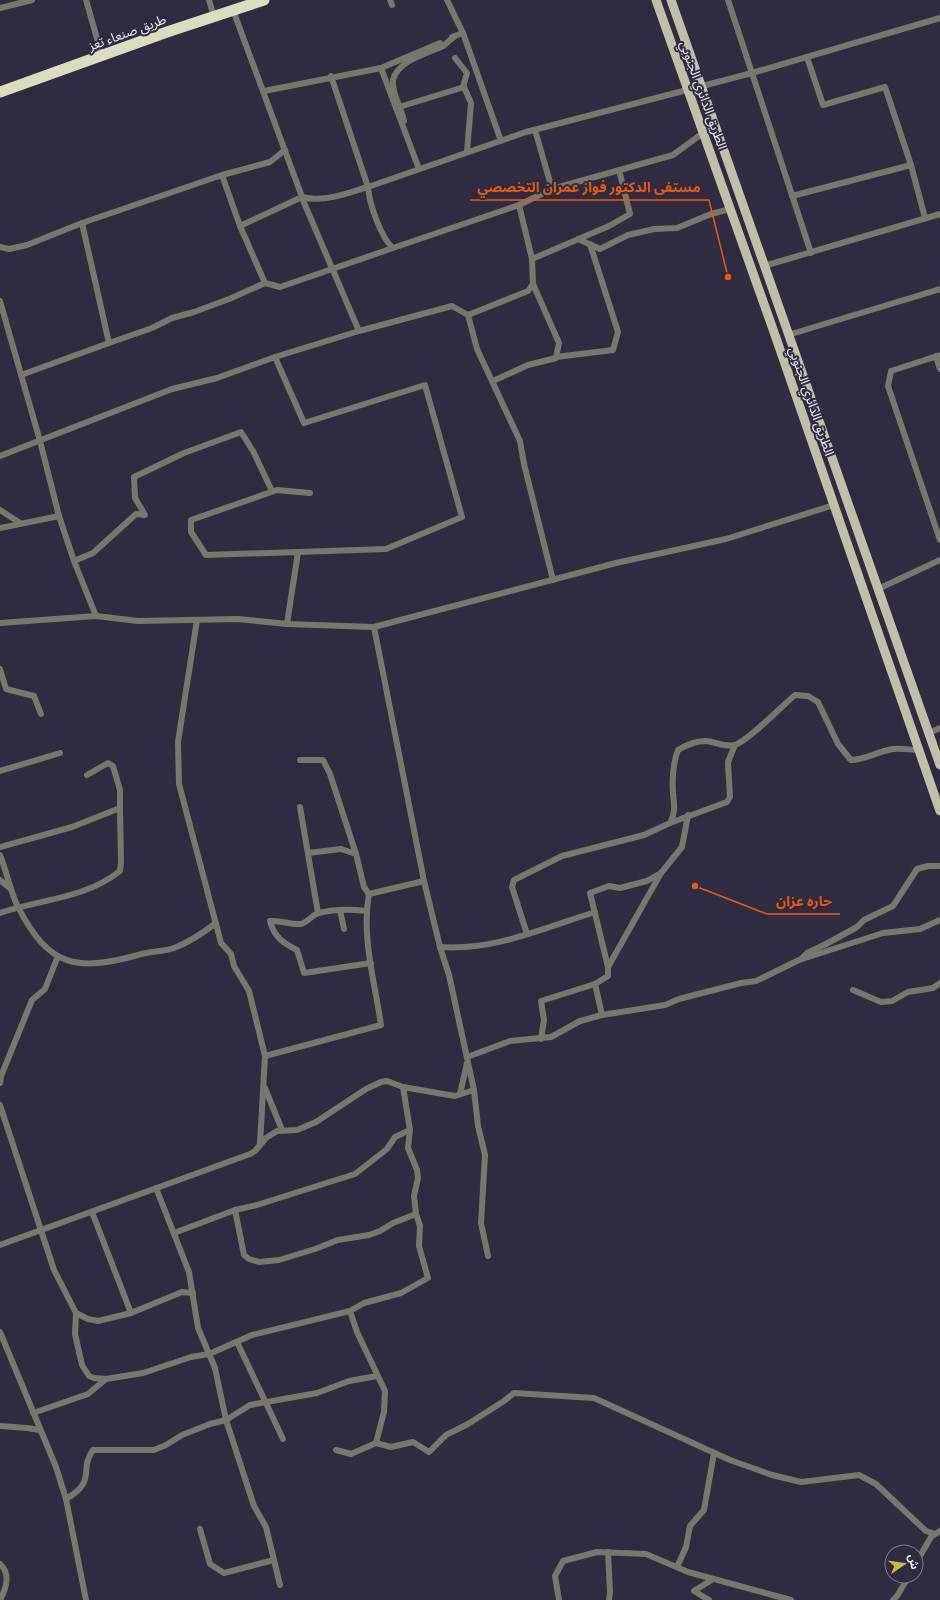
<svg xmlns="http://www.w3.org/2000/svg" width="940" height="1600" font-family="Cabin,'Noto Sans Arabic',sans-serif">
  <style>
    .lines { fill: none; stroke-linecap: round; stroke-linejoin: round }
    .street { stroke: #78776c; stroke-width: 6 }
    .primary { stroke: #c0bfa8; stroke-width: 9 }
    .highway { stroke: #dddcbf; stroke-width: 11 }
    .labels { text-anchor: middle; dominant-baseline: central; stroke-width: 4; stroke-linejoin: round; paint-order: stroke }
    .street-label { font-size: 13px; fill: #eeecfb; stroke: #2f2c41 }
    .leader { fill: none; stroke: #e8590c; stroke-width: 1.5 }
    .callout-dot { fill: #e8590c; stroke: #2f2c41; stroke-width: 1.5 }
    .callout-label { font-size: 14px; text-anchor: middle; font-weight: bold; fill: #e8590c; stroke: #2f2c41; stroke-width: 4; stroke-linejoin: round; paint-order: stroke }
  </style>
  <rect width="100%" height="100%" fill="#2f2c41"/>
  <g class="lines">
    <g class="street">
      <polyline points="86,0 102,56"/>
      <polyline points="209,0 214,17"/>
      <polyline points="390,0 392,5"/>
      <polyline points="447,0 463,33 452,37"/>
      <polyline points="728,0 811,253"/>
      <polyline points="0,8 32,0"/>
      <polyline points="463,33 501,141"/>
      <polyline points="807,57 823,105 885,87 911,165"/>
      <polyline points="455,58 467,73 463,87"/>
      <polyline points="381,68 440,43"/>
      <polyline points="264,91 381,68 419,169"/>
      <polyline points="396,108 464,87 471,103 467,152"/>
      <path d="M404,121C402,109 391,92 393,80C398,60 427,54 443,46C447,43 451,39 455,36"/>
      <polyline points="535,130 552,189"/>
      <path d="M703,133L673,155L552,189L519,205L393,248C381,238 369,203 368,187L526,132L752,73L940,18"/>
      <polyline points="792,196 911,165 925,218"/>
      <polyline points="82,223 109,343 152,328 172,318 194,312 229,299 265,283 240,226 222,175"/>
      <path d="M240,226L302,197C323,203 347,193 368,187L331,76"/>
      <polyline points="578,239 600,249 628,235 654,229 677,228 711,214 730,209"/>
      <polyline points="0,247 9,249 27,245 82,223 222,175 270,162 285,150"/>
      <polyline points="532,259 609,226 630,214 619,170"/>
      <polyline points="764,266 940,214"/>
      <polyline points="265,283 280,287 393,248"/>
      <polyline points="0,301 40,441 59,516 74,561 96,616"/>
      <polyline points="468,315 528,291 533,284 532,259 519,205"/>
      <polyline points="359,331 452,306 468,315 477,349 520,441 524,464 553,580"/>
      <polyline points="788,335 940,289"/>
      <polyline points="940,355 891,371 888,386 940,540"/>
      <polyline points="936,356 940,369"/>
      <polyline points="275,357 304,423 425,385 462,517 386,549 298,552"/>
      <polyline points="556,357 613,350 618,332 590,244"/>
      <polyline points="21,375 109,343"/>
      <polyline points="493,381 528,365 556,358 559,343 533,284"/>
      <polyline points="0,456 172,389 217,378 275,357 359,331 305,205 233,10"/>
      <polyline points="0,510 20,523"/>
      <polyline points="0,528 59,516"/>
      <polyline points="74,561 93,553 136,514 145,515 135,498 134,477 184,453 241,432 253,451 272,491"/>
      <polyline points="878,589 940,560"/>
      <polyline points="197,620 178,742 179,784 221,943 231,954 234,966 249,991 265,1056 260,1144"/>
      <polyline points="0,623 96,616 138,621 238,619 287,624 374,627 616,563 726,539 834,505"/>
      <polyline points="287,624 298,552 206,555 191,532 191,520 277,490 310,493"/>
      <polyline points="374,627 424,881 440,947 449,975 474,1090 478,1126 485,1155 481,1223 488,1256"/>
      <polyline points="0,669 6,689 34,696 41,714"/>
      <polyline points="929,733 940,728"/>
      <polyline points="300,760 323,760 330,774 356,854"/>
      <polyline points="0,771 60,753"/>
      <polyline points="300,807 318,913"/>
      <polyline points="670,823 727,802 730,797 728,762 735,745"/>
      <polyline points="0,847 72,827 120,808 120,790 113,766 108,763 87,775"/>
      <polyline points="308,853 341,849 356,854 364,887 369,894"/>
      <path d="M0,855C7,872 10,891 18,907C49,967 76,972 138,955C150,951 163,952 174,948C190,942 203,933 216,923"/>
      <polyline points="0,880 11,889"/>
      <polyline points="340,910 344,929"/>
      <path d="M366,911C351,909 334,909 319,913C313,914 308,922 301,924C291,925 281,920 270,921C274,937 283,943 297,950L304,973L371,963"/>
      <path d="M0,913C40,899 85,899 120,871L121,862L120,808"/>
      <path d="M527,934L512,887L514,880L562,856L644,835L670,823C676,812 674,804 673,793C672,778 673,763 678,750C687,745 695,741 705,741C714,741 725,748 735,745C748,741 783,705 795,695L808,696L818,702L838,744L851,760C866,760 878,751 893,749C901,748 911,750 919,750"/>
      <path d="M440,947C494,951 544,928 595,912"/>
      <polyline points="801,959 807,953 826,944 857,927 864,920 893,906 917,869 928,866 940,866"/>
      <polyline points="608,967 661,873"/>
      <polyline points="595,984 602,1015"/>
      <polyline points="853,990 881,1002 892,1001 908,992 933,988 940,983"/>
      <polyline points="541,1039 544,1020 541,1001 595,984 608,976 608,967 590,893 609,886 620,888 647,881 661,873 682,847 688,815"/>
      <path d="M265,1056L381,1025C375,983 361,936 369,894L424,881"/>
      <polyline points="467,1057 510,1041 551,1037 580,1021 602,1015 665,1005 679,999 741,983 756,981 799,960 883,933 920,929 940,920"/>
      <polyline points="0,1083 1,1076 32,1000 45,989 58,956"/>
      <polyline points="265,1088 282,1130"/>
      <polyline points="460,1094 467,1063"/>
      <polyline points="0,1105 54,1270 76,1313 75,1334 82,1365 89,1376 94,1378 106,1379 143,1373 191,1357 209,1354 252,1335 350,1311 364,1303 401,1293 428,1278 419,1246 420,1226 416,1214 414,1196 418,1178 417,1170 408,1148 410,1130 403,1087"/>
      <polyline points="156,1188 189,1272 198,1328 215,1368 226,1420 254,1506 266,1527 280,1585"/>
      <polyline points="235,1210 244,1255 249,1259 259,1262 279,1260 315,1249 338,1240 369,1235 380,1231 393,1223 416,1214"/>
      <polyline points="92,1212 131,1313"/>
      <polyline points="174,1233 235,1210 257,1205 355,1174 387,1149 395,1137 410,1130"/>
      <polyline points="0,1245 250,1154 255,1151 266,1138 277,1131 297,1130 316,1122 366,1089 381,1082 387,1081 403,1087 455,1096 474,1090"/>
      <polyline points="350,1311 357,1332 385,1391 384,1412 376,1443"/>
      <polyline points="76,1313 88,1319 98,1321 131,1313 182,1292 193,1293"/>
      <polyline points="0,1332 56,1467 66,1499 86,1600"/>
      <polyline points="237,1342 283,1439"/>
      <polyline points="33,1413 88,1394 106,1379"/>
      <polyline points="0,1426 27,1428 40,1430"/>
      <polyline points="336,1450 351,1454 376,1443 391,1447 413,1442 429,1452 446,1435 468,1424 504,1401 514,1393 594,1398 730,1460 772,1475 801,1482 859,1475 876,1484 926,1531 935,1534"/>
      <path d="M66,1499C98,1480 78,1471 93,1450H154L166,1445L182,1435L210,1424L226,1420L250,1405L317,1393L349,1381L377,1376"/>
      <polyline points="200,1529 210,1564 224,1573 274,1560"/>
      <polyline points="608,1552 610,1592 609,1600"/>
      <polyline points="916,1563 931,1537 940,1531"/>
      <path d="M0,1564C11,1574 6,1589 0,1600"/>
      <polyline points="677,1567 686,1547 690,1526 704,1510 714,1453"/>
      <polyline points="559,1600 555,1576 563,1561 597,1552 646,1554 688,1572 791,1600"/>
      <polyline points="709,1600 694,1591 713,1579"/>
      <polyline points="893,1600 897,1596 909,1576"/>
    </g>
    <g class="primary">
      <polyline points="656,0 775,335 940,811"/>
      <polyline points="671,0 940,765"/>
    </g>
    <polyline class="highway" points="0,92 167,32 264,0"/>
  </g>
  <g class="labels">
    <g class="street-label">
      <text transform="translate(127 32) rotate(-20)">طريق صنعاء تعز</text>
      <text transform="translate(704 95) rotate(70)">الطريق الدائري الجنوبي</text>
      <text transform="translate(812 401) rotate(71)">الطريق الدائري الجنوبي</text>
    </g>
  </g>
  <path class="leader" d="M728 277L709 200H470M695 886L767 914H840"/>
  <g class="callout-dot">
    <circle cx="728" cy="277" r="4"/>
    <circle cx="695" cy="886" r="4"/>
  </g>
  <g class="callout-label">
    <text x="589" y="192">مستفى الدكتور فواز عمران التخصصي</text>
    <text x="804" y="906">حاره عزان</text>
  </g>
  <g transform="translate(904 1564) rotate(77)"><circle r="19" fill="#2f2c41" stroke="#7b798b"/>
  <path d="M0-3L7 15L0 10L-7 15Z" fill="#c4bc3e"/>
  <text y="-6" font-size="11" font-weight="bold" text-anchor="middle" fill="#eeecfb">ش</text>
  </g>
</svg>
